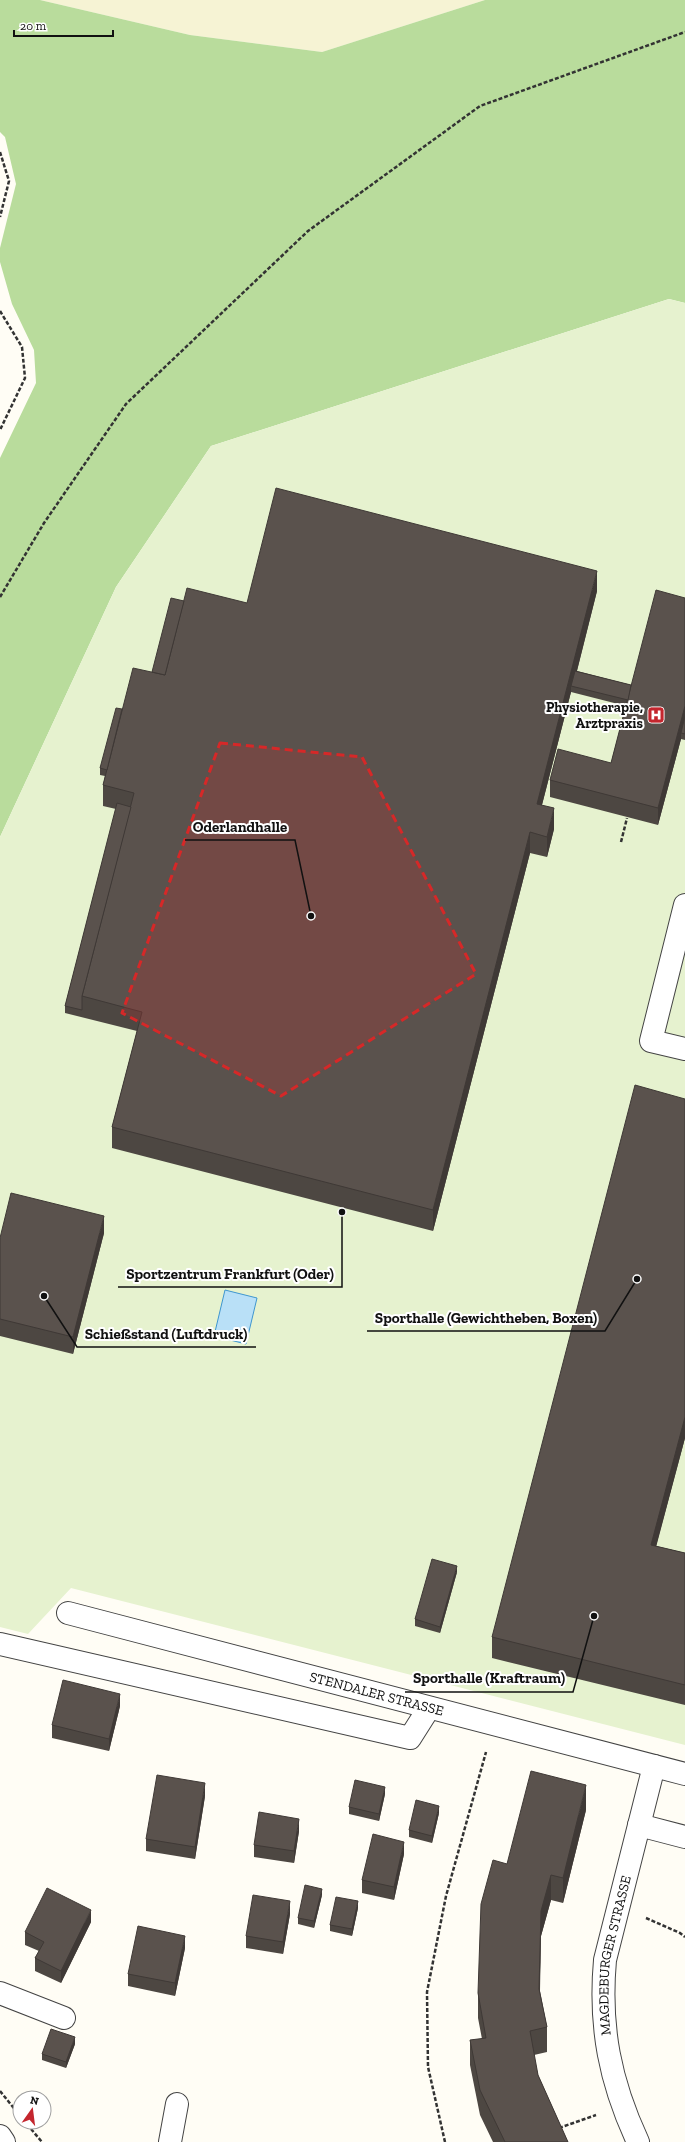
<svg xmlns="http://www.w3.org/2000/svg" width="685" height="2142" font-family="'Zilla Slab',serif">
  <style>
    .farmland { fill: #f6f3d4 }
    .forest { fill: #b9dc9c }
    .pitch { fill: #e6f2cf }
    .water { fill: #b9e0f7; stroke: #3f96cf }
    .lines { fill: none; stroke-linecap: round; stroke-linejoin: round }
    .minor-casing { stroke: #444; stroke-width: 24 }
    .path { stroke: #333; stroke-width: 2.5; stroke-dasharray: 4 2; stroke-linecap: butt }
    .minor { stroke: #fff; stroke-width: 22 }
    .wall { fill: #4d4742 }
    .shaded-wall { fill: #3f3936 }
    .building { fill: #5a524d; stroke: #3f3936 }
    .marked { fill: #d62828; fill-opacity: 0.2; stroke: #d62828; stroke-width: 3; stroke-dasharray: 8 5; stroke-linejoin: round }
    .labels { text-anchor: middle; dominant-baseline: central; stroke-width: 4; stroke-linejoin: round; paint-order: stroke }
    .poi-label { font-size: 14px; font-weight: bold; fill: #111; stroke: #fff; text-anchor: end }
    .street-label { font-size: 14px; fill: #111; stroke: #fff }
    .leader { fill: none; stroke: #111; stroke-width: 1.5 }
    .callout-dot { fill: #111; stroke: #fff; stroke-width: 1.5 }
    .callout-label { font-size: 15px; text-anchor: middle; font-weight: bold; fill: #111; stroke: #fff; stroke-width: 4; stroke-linejoin: round; paint-order: stroke }
  </style>
  <rect width="100%" height="100%" fill="#fffdf5"/>
  <polygon class="farmland" points="40,0 485,0 322,52 190,35"/>
  <polygon class="forest" points="0,0 40,0 190,35 322,52 485,0 685,0 685,303 669,299 211,446 116,587 0,837 0,458 36,383 34,350 12,304 0,262 0,248 16,184 5,137 0,132"/>
  <polygon class="pitch" points="669,299 685,303 685,1745 71,1588 28,1634 0,1627 0,837 116,587 211,446"/>
  <polygon class="water" points="225,1290 257,1298 246,1344 214,1336"/>
  <g class="lines">
    <g class="minor-casing">
      <g id="minor">
        <polyline points="685,905 651,1041 685,1049"/>
        <path id="s1" d="M68,1613L685,1774"/>
        <polyline points="0,1644 410,1738 429,1708"/>
        <polyline points="639,1825 685,1837"/>
        <polyline points="0,1993 64,2018"/>
        <polyline points="0,2136 4,2142"/>
        <polyline points="170,2142 177,2104"/>
        <path id="s2" d="M638,2142C610,2082 599,2027 605,1960L654,1766"/>
      </g>
    </g>
    <g class="path">
      <polyline points="0,152 9,181 0,217"/>
      <polyline points="0,311 22,347 25,378 0,430"/>
      <polyline points="0,597 44,523 126,404 308,231 480,106 685,32"/>
      <polyline points="621,842 627,818"/>
      <polyline points="646,1918 680,1933 685,1937"/>
      <polyline points="0,2091 17,2112"/>
      <polyline points="559,2128 596,2115"/>
      <polyline points="31,2129 42,2142"/>
      <polyline points="445,2142 428,2067 427,1992 446,1896 486,1752"/>
    </g>
    <use href="#minor" class="minor"/>
  </g>
  <g class="wall">
    <polygon points="597,591 577,671 631,685 685,598 685,740 681,739 658,825 550,797 550,780 611,763 626,706 571,692 542,805 554,829 547,857 530,853 433,1231 112,1148 112,1127 137,1031 65,1013 65,1006 116,809 103,806 103,785 105,776 100,775 100,768 122,709 152,672 184,601 247,603"/>
    <polygon points="685,1099 685,1438 656,1546 685,1553 685,1705 492,1658 492,1637"/>
    <polygon points="104,1233 73,1354 0,1336 0,1238"/>
    <polygon points="457,1572 440,1633 415,1626 415,1619"/>
    <polygon points="120,1706 109,1751 52,1738 52,1725"/>
    <polygon points="385,1794 379,1821 349,1814 349,1807"/>
    <polygon points="205,1796 195,1859 146,1851 146,1839"/>
    <polygon points="586,1810 563,1903 551,1900 541,1936 540,1991 547,2027 547,2052 534,2055 538,2075 568,2142 493,2142 480,2115 470,2065 470,2040 482,2039 478,2018 478,1993 507,1864"/>
    <polygon points="439,1813 432,1843 409,1837 409,1830"/>
    <polygon points="299,1831 294,1863 254,1857 254,1845"/>
    <polygon points="404,1854 394,1900 362,1893 362,1880"/>
    <polygon points="322,1895 314,1928 298,1924 298,1918"/>
    <polygon points="358,1908 352,1936 330,1931 330,1925"/>
    <polygon points="290,1914 283,1954 246,1948 246,1936"/>
    <polygon points="91,1922 61,1983 35,1971 35,1958 39,1951 25,1945 25,1932"/>
    <polygon points="185,1948 175,1996 128,1986 128,1974"/>
    <polygon points="75,2044 66,2068 42,2060 42,2054"/>
  </g>
  <g class="shaded-wall">
    <polygon points="597,571 597,591 573,686 571,686 571,692 537,824 537,804"/>
    <polygon points="685,706 685,723 681,733 681,739 658,825 658,808"/>
    <polygon points="554,808 554,829 547,857 547,837"/>
    <polygon points="530,832 530,853 433,1231 433,1210"/>
    <polygon points="104,1216 104,1233 73,1354 73,1337"/>
    <polygon points="685,1417 685,1438 651,1566 651,1545"/>
    <polygon points="457,1566 457,1572 440,1633 440,1627"/>
    <polygon points="120,1694 120,1706 109,1751 109,1739"/>
    <polygon points="205,1783 205,1796 195,1859 195,1847"/>
    <polygon points="586,1785 586,1810 563,1903 563,1878"/>
    <polygon points="385,1787 385,1794 379,1821 379,1814"/>
    <polygon points="439,1806 439,1813 432,1843 432,1836"/>
    <polygon points="299,1819 299,1831 294,1863 294,1851"/>
    <polygon points="404,1842 404,1854 394,1900 394,1887"/>
    <polygon points="551,1875 551,1900 541,1936 539,2014 541,1911"/>
    <polygon points="322,1889 322,1895 314,1928 314,1921"/>
    <polygon points="290,1901 290,1914 283,1954 283,1942"/>
    <polygon points="358,1901 358,1908 352,1936 352,1929"/>
    <polygon points="91,1910 91,1922 61,1983 61,1971"/>
    <polygon points="185,1936 185,1948 175,1996 175,1983"/>
    <polygon points="75,2037 75,2044 66,2068 66,2062"/>
  </g>
  <g class="building">
    <polygon points="276,488 597,571 537,804 554,808 547,837 530,832 433,1210 112,1127 142,1012 82,996 134,793 103,785 133,668 165,675 187,588 247,603"/>
    <polygon points="656,590 685,598 685,706 658,808 550,780 558,749 611,763"/>
    <polygon points="171,598 184,601 165,675 152,672"/>
    <polygon points="575,671 631,685 628,700 571,686"/>
    <polygon points="116,708 122,709 107,770 100,768"/>
    <polygon points="685,716 685,734 681,733"/>
    <polygon points="117,803 131,807 82,996 82,1010 65,1006"/>
    <polygon points="635,1085 685,1099 685,1417 651,1545 685,1553 685,1685 492,1637"/>
    <polygon points="11,1193 104,1216 73,1337 0,1319 0,1238"/>
    <polygon points="432,1559 457,1566 440,1627 415,1619"/>
    <polygon points="63,1680 120,1694 109,1739 52,1725"/>
    <polygon points="531,1771 586,1785 563,1878 551,1875 541,1911 539,1989 547,2027 530,2031 538,2075 568,2142 505,2142 480,2090 470,2040 486,2038 478,1993 481,1904 493,1860 507,1864"/>
    <polygon points="157,1775 205,1783 195,1847 146,1839"/>
    <polygon points="355,1780 385,1787 379,1814 349,1807"/>
    <polygon points="416,1800 439,1806 432,1836 409,1830"/>
    <polygon points="259,1812 299,1819 294,1851 254,1845"/>
    <polygon points="373,1834 404,1842 394,1887 362,1880"/>
    <polygon points="305,1885 322,1889 314,1921 298,1918"/>
    <polygon points="47,1888 91,1910 61,1971 35,1958 44,1942 25,1932"/>
    <polygon points="253,1895 290,1901 283,1942 246,1936"/>
    <polygon points="336,1897 358,1901 352,1929 330,1925"/>
    <polygon points="138,1926 185,1936 175,1983 128,1974"/>
    <polygon points="51,2029 75,2037 66,2062 42,2054"/>
  </g>
  <path class="marked" d="M220,743L362,757L476,974L281,1096L122,1013Z"/>
  <defs>
    <g id="hospital-square" transform="scale(0.9)"><rect x="-9" y="-9" width="18" height="18" rx="4" fill="#c4262e" stroke="#fff"/><path d="M-5-5h3v3.5h4V-5h3V5h-3V1.5h-4V5h-3Z" fill="#fff"/></g>
  </defs>
  <g fill-rule="evenodd">
    <use href="#hospital-square" x="656" y="715"/>
  </g>
  <g class="labels">
    <g class="poi-label">
      <text x="643" y="707">Physiotherapie,<tspan x="643" dy="16">Arztpraxis</tspan></text>
    </g>
    <g class="street-label">
      <text stroke="none"><textPath href="#s1" startOffset="319">STENDALER STRASSE</textPath></text>
      <text stroke="none"><textPath href="#s2" startOffset="193">MAGDEBURGER STRASSE</textPath></text>
    </g>
  </g>
  <path class="leader" d="M311 916L295 840H185M342 1212L342 1287H118M637 1279L605 1331H367M44 1296L77 1347H256M594 1616L573 1692H405"/>
  <g class="callout-dot">
    <circle cx="311" cy="916" r="4"/>
    <circle cx="342" cy="1212" r="4"/>
    <circle cx="637" cy="1279" r="4"/>
    <circle cx="44" cy="1296" r="4"/>
    <circle cx="594" cy="1616" r="4"/>
  </g>
  <g class="callout-label">
    <text x="240" y="832">Oderlandhalle</text>
    <text x="230" y="1279">Sportzentrum Frankfurt (Oder)</text>
    <text x="486" y="1323">Sporthalle (Gewichtheben, Boxen)</text>
    <text x="166" y="1339">Schießstand (Luftdruck)</text>
    <text x="489" y="1683">Sporthalle (Kraftraum)</text>
  </g>
  <g transform="translate(32 2110) rotate(14)"><circle r="19" fill="#ffffff" stroke="#a0a0a0"/>
  <path d="M0-3L7 15L0 10L-7 15Z" fill="#c4262e"/>
  <text y="-6" font-size="11" font-weight="bold" text-anchor="middle" fill="#111111">N</text>
  </g>
  <path d="M14 30v6h99v-6" fill="none" stroke="#111111" stroke-width="2"/>
  <text x="20" y="30" font-size="12" fill="#111111" stroke="#ffffff" stroke-width="3" paint-order="stroke">20 m</text>
</svg>
